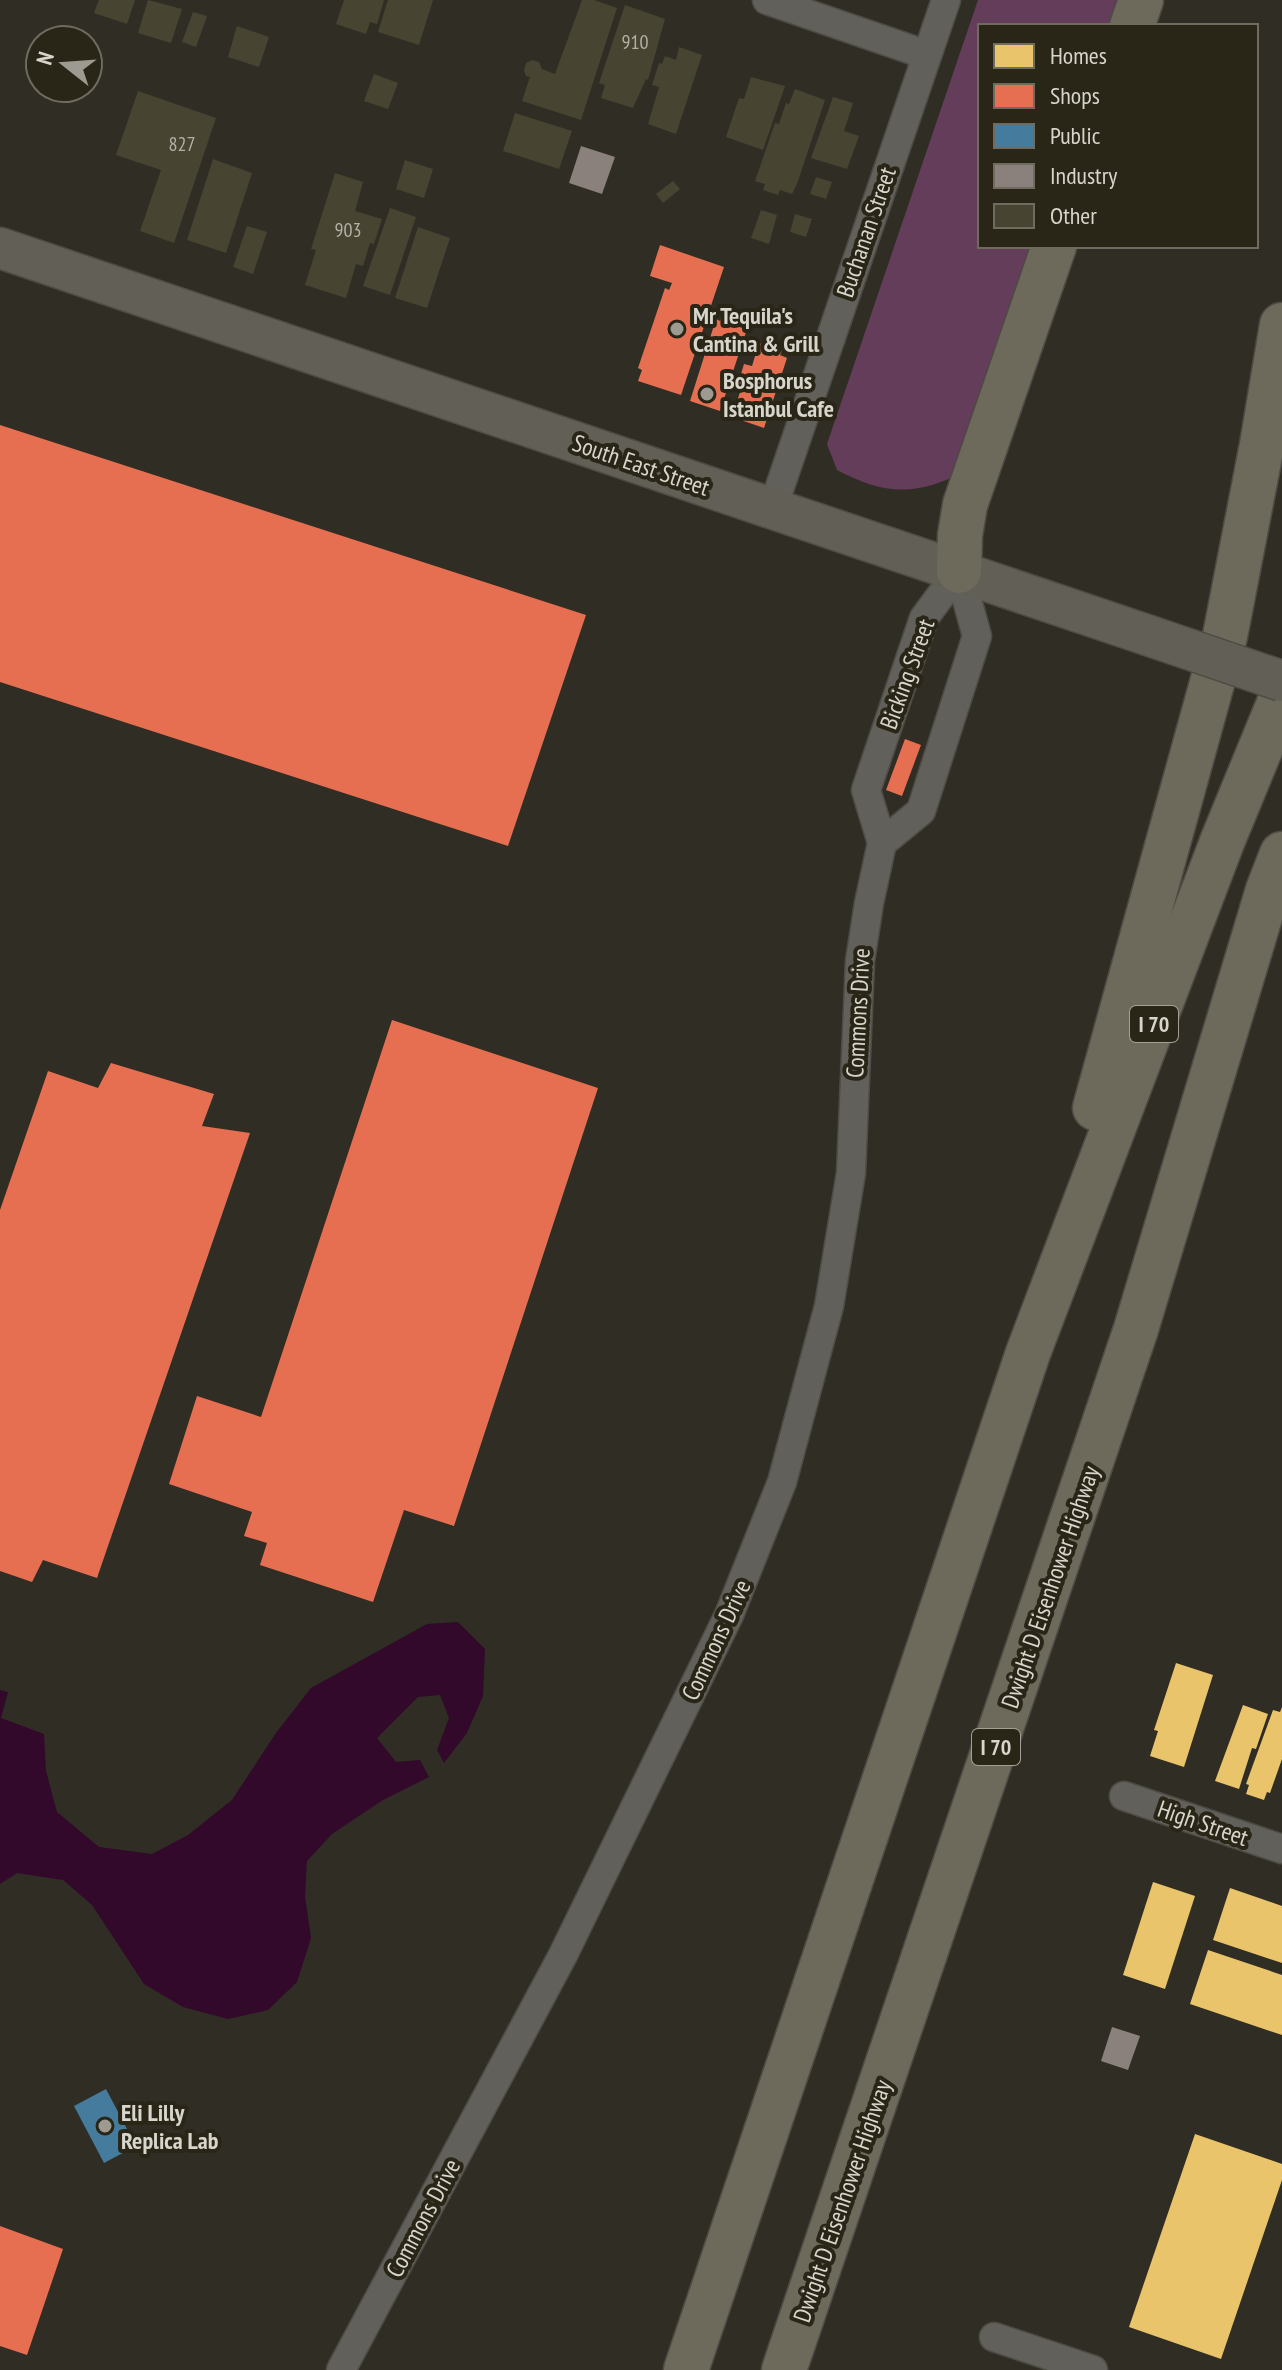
<svg xmlns="http://www.w3.org/2000/svg" width="1282" height="2370" font-family="'PT Sans Narrow',sans-serif">
  <style>
    .green { fill: #633d5a }
    .water { fill: #32082b }
    .homes { fill: #e9c46a }
    .shops { fill: #e76f51 }
    .public { fill: #457b9d }
    .industry { fill: #8a817c }
    .building { fill: #484432 }
    .lines { fill: none; stroke-linecap: round; stroke-linejoin: round }
    .minor-casing { stroke: #4d4b44; stroke-width: 31 }
    .secondary-casing { stroke: #4d4b44; stroke-width: 43 }
    .motorway-casing { stroke: #4d4b44; stroke-width: 47 }
    .minor { stroke: #62605a; stroke-width: 28 }
    .secondary { stroke: #626056; stroke-width: 40 }
    .motorway { stroke: #6d695b; stroke-width: 44 }
    .secondary-bridge-casing { stroke: #4d4b44; stroke-width: 43; stroke-linecap: butt }
    .secondary-bridge { stroke: #626056; stroke-width: 40 }
    .poi-dot { fill: #9d9a92; stroke: #2a2617; stroke-width: 3 }
    .labels { text-anchor: middle; dominant-baseline: central; stroke-width: 8; stroke-linejoin: round; paint-order: stroke }
    .number-label { font-size: 20px; fill: #b3b1a6 }
    .shield { fill: #2a2617; stroke: #a3a096; stroke-width: 2 }
    .shield-label { font-size: 22px; font-weight: bold; fill: #d7d5cc }
    .street-label { font-size: 24px; fill: #d7d5cc; stroke: #2a2617 }
    .poi-label { font-size: 24px; font-weight: bold; fill: #d7d5cc; stroke: #2a2617; text-anchor: start }
  </style>
  <rect width="100%" height="100%" fill="#302d25"/>
  <path class="green" d="M978,0H1126L1117,26H980V246H1034L953,477C909,497 879,492 837,470L827,444Z"/>
  <polygon class="water" points="458,1622 485,1649 483,1696 467,1733 444,1763 437,1750 449,1718 440,1695 418,1697 377,1738 396,1762 420,1760 429,1777 383,1800 332,1834 307,1861 305,1896 311,1938 297,1982 268,2010 228,2019 183,2007 144,1984 92,1905 63,1880 17,1873 0,1884 0,1690 8,1692 1,1718 44,1734 46,1771 57,1812 99,1847 152,1854 188,1835 232,1800 276,1733 311,1688 427,1624"/>
  <g class="homes">
    <polygon points="1176,1663 1213,1675 1184,1767 1150,1756 1158,1731 1154,1730"/>
    <polygon points="1243,1705 1268,1714 1256,1749 1252,1748 1239,1789 1215,1781"/>
    <polygon points="1282,1707 1282,1759 1270,1793 1267,1792 1264,1800 1246,1794 1249,1785 1246,1784 1273,1710 1280,1712"/>
    <polygon points="1153,1882 1195,1896 1165,1989 1123,1975"/>
    <polygon points="1230,1888 1282,1906 1282,1963 1213,1940"/>
    <polygon points="1208,1950 1282,1975 1282,2035 1190,2004"/>
    <polygon points="1195,2134 1282,2164 1282,2180 1221,2359 1129,2327"/>
  </g>
  <g class="shops">
    <polygon points="660,245 724,267 681,395 638,381 642,370 638,368 665,288 669,290 672,283 650,276"/>
    <polygon points="725,308 746,315 742,328 747,329 720,411 690,401 716,319 720,321"/>
    <polygon points="759,343 782,350 780,355 787,358 764,428 732,417 740,392 736,390 744,364 752,366"/>
    <polygon points="0,425 586,615 508,846 0,682"/>
    <polygon points="905,739 921,745 902,796 886,790"/>
    <polygon points="392,1020 598,1088 454,1526 404,1510 373,1602 260,1565 267,1543 244,1536 252,1512 169,1484 197,1396 261,1417"/>
    <polygon points="111,1063 214,1094 202,1126 250,1133 97,1578 43,1560 32,1582 0,1571 0,1210 48,1071 98,1088"/>
    <polygon points="0,2226 63,2249 27,2355 0,2346"/>
  </g>
  <polygon class="public" points="106,2089 136,2146 104,2163 74,2106"/>
  <g class="industry">
    <polygon points="581,146 615,157 602,194 569,183"/>
    <polygon points="1112,2027 1140,2036 1128,2070 1101,2061"/>
  </g>
  <g class="building">
    <polygon points="99,0 135,0 127,24 94,13"/>
    <polygon points="148,0 182,9 171,43 138,33"/>
    <polygon points="344,0 384,0 377,24 370,22 366,34 336,24"/>
    <polygon points="388,0 433,0 419,45 378,32"/>
    <polygon points="582,0 594,0 617,8 581,120 522,101 530,77 526,76 524,70 526,63 532,60 539,62 542,69 555,74"/>
    <polygon points="625,5 665,19 648,80 646,79 633,108 601,98 605,85 599,83"/>
    <polygon points="193,12 207,16 196,47 182,42"/>
    <polygon points="237,26 269,37 259,67 228,57"/>
    <polygon points="679,47 702,55 676,134 648,124 659,87 652,85 659,63 662,64 665,56 676,60"/>
    <polygon points="374,74 398,83 388,109 364,101"/>
    <polygon points="751,77 785,86 763,150 726,137 739,98 744,99"/>
    <polygon points="795,89 825,100 797,184 792,194 780,190 778,195 763,190 765,184 755,181 775,123 779,124 786,103 789,104"/>
    <polygon points="138,91 216,118 174,243 140,231 161,170 116,155"/>
    <polygon points="833,97 853,103 844,131 859,136 847,169 811,158"/>
    <polygon points="515,113 572,131 559,169 503,151"/>
    <polygon points="213,159 252,173 226,253 187,240"/>
    <polygon points="405,160 433,169 424,198 396,189"/>
    <polygon points="335,173 363,182 355,211 382,219 374,244 370,243 363,266 356,264 346,298 305,285 316,250 311,249"/>
    <polygon points="816,177 832,182 826,199 810,194"/>
    <polygon points="673,181 680,189 663,203 656,194"/>
    <polygon points="390,208 416,217 390,295 363,286"/>
    <polygon points="761,210 777,215 769,244 751,238"/>
    <polygon points="795,214 812,219 806,237 790,232"/>
    <polygon points="247,226 267,232 253,274 233,267"/>
    <polygon points="418,227 450,238 427,308 395,298"/>
  </g>
  <g class="lines">
    <g class="minor-casing">
      <g id="minor">
        <polyline points="767,0 927,55"/>
        <polyline points="772,510 946,0"/>
        <polyline points="882,843 921,811 977,636 959,571"/>
        <polyline points="1124,1796 1282,1849"/>
        <polyline points="994,2337 1093,2370"/>
        <polyline points="341,2370 563,1955 729,1615 782,1482 829,1306 851,1173 860,961 869,903 882,843 866,790 924,618 959,571"/>
      </g>
    </g>
    <g class="secondary-casing">
      <polyline id="secondary" points="0,248 1147,635"/>
    </g>
    <g class="motorway-casing">
      <g id="motorway">
        <polyline points="1132,26 1141,0"/>
        <polyline points="959,571 960,535 965,505 1054,246"/>
        <polyline points="1095,1108 1225,636 1262,445 1282,325"/>
        <polyline points="686,2370 1028,1353 1222,842 1282,696"/>
        <polyline points="784,2370 1136,1329 1268,890 1282,854"/>
      </g>
    </g>
    <use href="#minor" class="minor"/>
    <use href="#secondary" class="secondary"/>
    <use href="#motorway" class="motorway"/>
    <g class="secondary-bridge-casing">
      <polyline id="secondary-bridge" points="1147,635 1282,681"/>
    </g>
    <use href="#secondary-bridge" class="secondary-bridge"/>
  </g>
  <g class="poi-dot">
    <circle cx="677" cy="329" r="8"/>
    <circle cx="707" cy="394" r="8"/>
    <circle cx="105" cy="2126" r="8"/>
  </g>
  <g class="labels">
    <g class="number-label">
      <text x="635" y="42">910</text>
      <text x="182" y="144">827</text>
      <text x="348" y="230">903</text>
    </g>
    <g class="shield">
      <rect x="1130" y="1006" width="48" height="36" rx="6"/>
      <rect x="972" y="1729" width="48" height="36" rx="6"/>
    </g>
    <g class="shield-label">
      <text x="1154" y="1024">I 70</text>
      <text x="996" y="1747">I 70</text>
    </g>
    <g class="street-label">
      <text transform="translate(866 232) rotate(-71)">Buchanan Street</text>
      <text transform="translate(641 465) rotate(19)">South East Street</text>
      <text transform="translate(907 674) rotate(-70)">Bicking Street</text>
      <text transform="translate(858 1013) rotate(-87)">Commons Drive</text>
      <text transform="translate(1050 1587) rotate(-71)">Dwight D Eisenhower Highway</text>
      <text transform="translate(716 1640) rotate(-65)">Commons Drive</text>
      <text transform="translate(1203 1823) rotate(19)">High Street</text>
      <text transform="translate(842 2201) rotate(-71)">Dwight D Eisenhower Highway</text>
      <text transform="translate(423 2218) rotate(-62)">Commons Drive</text>
    </g>
    <g class="poi-label">
      <text x="693" y="315">Mr Tequila's<tspan x="693" dy="28">Cantina &amp; Grill</tspan></text>
      <text x="723" y="380">Bosphorus<tspan x="723" dy="28">Istanbul Cafe</tspan></text>
      <text x="121" y="2112">Eli Lilly<tspan x="121" dy="28">Replica Lab</tspan></text>
    </g>
  </g>
  <rect x="978" y="24" width="280" height="224" fill="#2a2617" stroke="#6f6c5f" stroke-width="2"/>
  <rect x="994" y="44" width="40" height="24" fill="#e9c46a" stroke="#6f6c5f" stroke-width="2"/>
  <text x="1050" y="64" font-size="24" fill="#d7d5cc">Homes</text>
  <rect x="994" y="84" width="40" height="24" fill="#e76f51" stroke="#6f6c5f" stroke-width="2"/>
  <text x="1050" y="104" font-size="24" fill="#d7d5cc">Shops</text>
  <rect x="994" y="124" width="40" height="24" fill="#457b9d" stroke="#6f6c5f" stroke-width="2"/>
  <text x="1050" y="144" font-size="24" fill="#d7d5cc">Public</text>
  <rect x="994" y="164" width="40" height="24" fill="#8a817c" stroke="#6f6c5f" stroke-width="2"/>
  <text x="1050" y="184" font-size="24" fill="#d7d5cc">Industry</text>
  <rect x="994" y="204" width="40" height="24" fill="#484432" stroke="#6f6c5f" stroke-width="2"/>
  <text x="1050" y="224" font-size="24" fill="#d7d5cc">Other</text>
  <g transform="translate(64 64) rotate(287)"><circle r="38" fill="#2a2617" stroke="#6f6c5f" stroke-width="2"/>
  <path d="M0-6L14 30L0 20L-14 30Z" fill="#9d9a92"/>
  <text y="-12" font-size="22" font-weight="bold" text-anchor="middle" fill="#d7d5cc">N</text>
  </g>
</svg>
